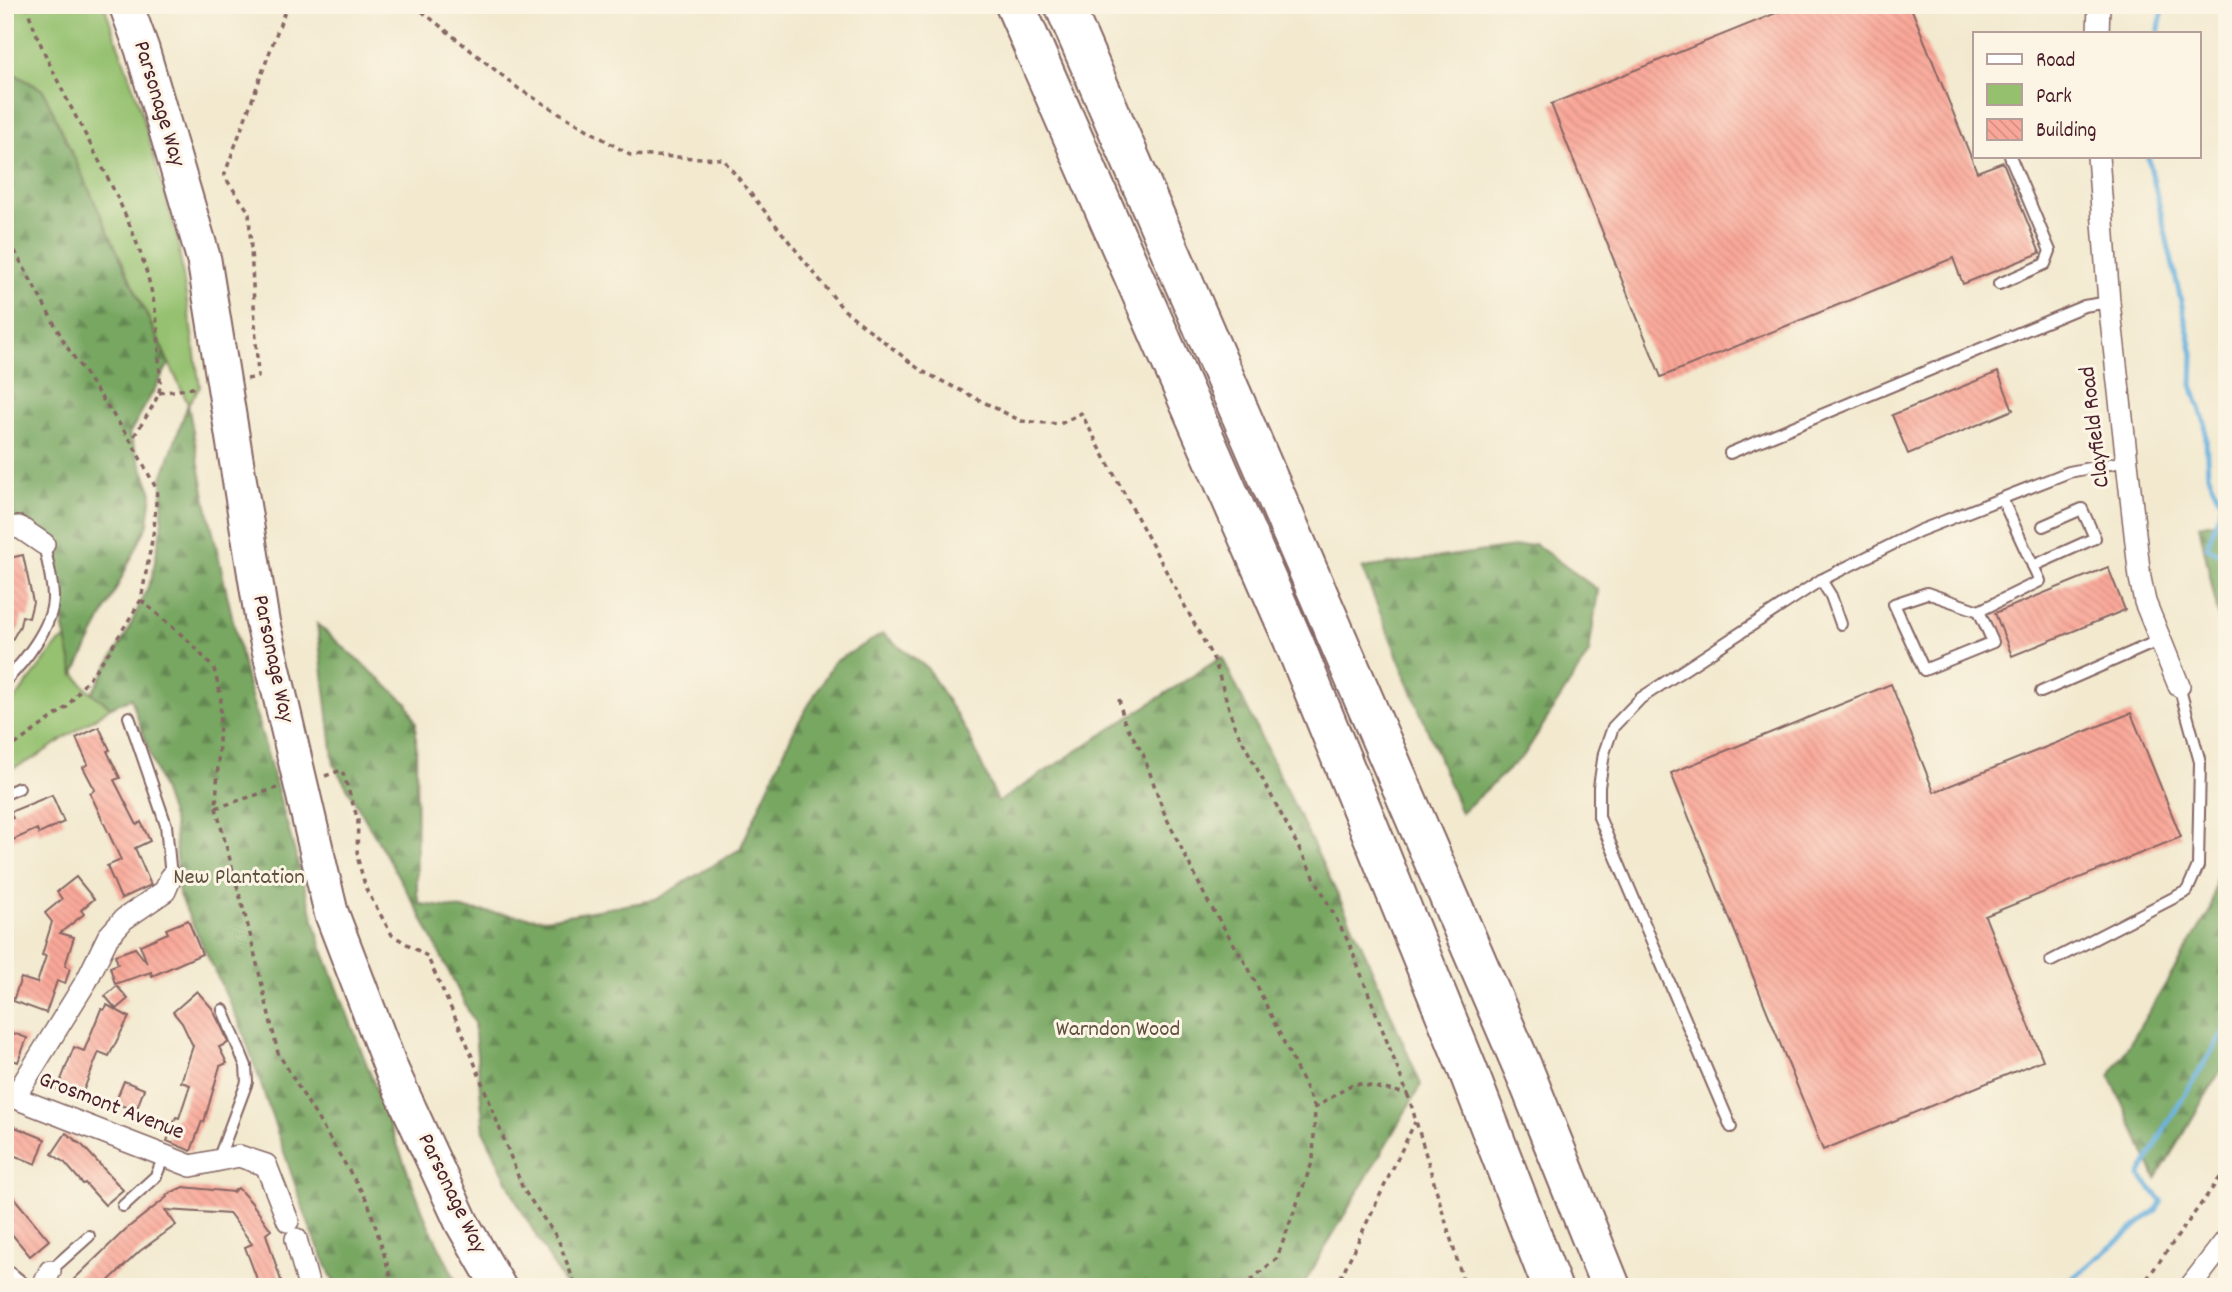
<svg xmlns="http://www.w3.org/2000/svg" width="2232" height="1292" font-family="Dekko,sans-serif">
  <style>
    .green { fill: #95c16f; stroke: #70704d; stroke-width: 2 }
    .forest { fill: url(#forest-firs); stroke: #616346; stroke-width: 2 }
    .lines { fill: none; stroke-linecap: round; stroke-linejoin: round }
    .stream { stroke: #66b0de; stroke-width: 5 }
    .building { fill: url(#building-back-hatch) }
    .lane-casing { stroke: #856664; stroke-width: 14 }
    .street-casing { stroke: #856664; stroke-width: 24 }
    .primary-casing { stroke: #856664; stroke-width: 37 }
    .highway-casing { stroke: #856664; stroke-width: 42 }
    .path { stroke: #856664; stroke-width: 3.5; stroke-dasharray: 5 5; stroke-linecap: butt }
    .lane { stroke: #fff; stroke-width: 10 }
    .street { stroke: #fff; stroke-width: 21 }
    .primary { stroke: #fff; stroke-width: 33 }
    .highway { stroke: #fff; stroke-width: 38 }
    .labels { text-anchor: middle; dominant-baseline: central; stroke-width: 6; stroke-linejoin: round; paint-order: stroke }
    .street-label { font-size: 23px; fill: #4a1f2b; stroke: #fcf5e5 }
    .park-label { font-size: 23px; fill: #60503f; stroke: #fcf5e5 }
  </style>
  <defs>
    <pattern id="forest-firs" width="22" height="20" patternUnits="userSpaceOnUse" patternTransform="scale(1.75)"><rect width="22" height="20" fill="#78a762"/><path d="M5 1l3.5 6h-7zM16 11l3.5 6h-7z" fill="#648751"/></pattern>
    <pattern id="building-back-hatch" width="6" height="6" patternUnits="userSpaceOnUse" patternTransform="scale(1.75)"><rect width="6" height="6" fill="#f9a798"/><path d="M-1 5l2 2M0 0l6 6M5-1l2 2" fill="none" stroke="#d78f83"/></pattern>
  </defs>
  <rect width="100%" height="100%" fill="#fcf5e5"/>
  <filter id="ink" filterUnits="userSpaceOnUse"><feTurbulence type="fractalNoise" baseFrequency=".0143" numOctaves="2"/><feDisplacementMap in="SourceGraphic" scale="14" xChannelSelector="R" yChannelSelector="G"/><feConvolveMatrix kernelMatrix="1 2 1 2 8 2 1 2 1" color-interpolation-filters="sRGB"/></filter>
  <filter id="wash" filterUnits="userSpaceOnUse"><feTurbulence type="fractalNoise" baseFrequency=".00686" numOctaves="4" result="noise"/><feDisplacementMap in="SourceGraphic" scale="28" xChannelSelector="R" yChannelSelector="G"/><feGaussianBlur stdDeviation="1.57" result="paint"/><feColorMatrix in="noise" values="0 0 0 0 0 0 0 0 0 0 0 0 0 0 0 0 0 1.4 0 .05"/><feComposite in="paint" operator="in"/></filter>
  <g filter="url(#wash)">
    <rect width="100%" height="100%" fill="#f2e9cf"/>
    <g class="green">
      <polygon points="5,5 104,5 138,101 177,237 200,387 188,404 43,90 5,69"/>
      <path d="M66,638C75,679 76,683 111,707L33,759L5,772V712L57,645Z"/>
    </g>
    <g class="forest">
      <polygon points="5,69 43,90 169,364 129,434 152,493 148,524 74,675 48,553 14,521 11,475 5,466"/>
      <polygon points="188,404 205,497 247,682 321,945 427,1222 459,1287 336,1287 310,1228 242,1029 179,895 174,824 131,698 111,707 92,693 127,633 152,578 162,523 162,478"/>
      <polygon points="2227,519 2227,656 2199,525"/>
      <polygon points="1535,544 1598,590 1589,653 1524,755 1461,813 1362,568"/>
      <polygon points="317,624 407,703 416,723 417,894 420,904 545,919 655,900 740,849 794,730 834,662 883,634 927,668 968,734 998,802 1222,657 1360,941 1421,1085 1302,1287 566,1287 518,1204 484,1132 474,1022 420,914 334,765"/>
      <polygon points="2227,811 2227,1060 2156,1179 2110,1076 2211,909"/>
    </g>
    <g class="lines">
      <g class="stream">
        <polyline points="2158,33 2164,5"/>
        <polyline points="2148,156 2193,354 2192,385 2205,423 2208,474 2222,504 2207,547 2220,554 2227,563"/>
        <polyline points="2062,1287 2157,1209 2162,1201 2140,1176 2166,1125 2227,1027"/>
      </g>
    </g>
    <g id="blocks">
      <g class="building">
        <polygon points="1796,5 1910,5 1977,172 2003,162 2040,253 1963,284 1953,258 1661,377 1551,104"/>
        <polygon points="1998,372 2013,410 1908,454 1892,415"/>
        <polygon points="23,555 33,602 29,618 22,616 20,626 5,652 5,559"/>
        <polygon points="2108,567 2125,610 2012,656 1995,613"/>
        <polygon points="1891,684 1934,792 2131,713 2181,837 1985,916 2043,1060 1823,1150 1671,773"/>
        <polygon points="99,727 110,750 107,751 120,778 114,780 137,825 141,822 150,841 135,848 151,885 121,899 107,866 121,860 90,793 95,790 83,767 88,764 76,738"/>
        <polygon points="52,795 64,822 39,834 37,829 13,840 5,823 13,818 10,812"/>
        <polygon points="76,877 94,899 81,910 84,914 60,933 74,937 65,966 70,968 65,984 57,981 46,1013 13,1001 21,978 37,983 46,956 42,955 52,922 45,913 62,899 57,892"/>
        <polygon points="188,920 202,954 152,976 151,972 115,984 110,967 118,964 115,955 135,948 147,963 140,945 168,933 166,929"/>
        <polygon points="117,986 128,999 116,1009 105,996"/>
        <polygon points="197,991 212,1008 224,1032 228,1043 219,1047 227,1063 220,1066 204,1122 202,1121 191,1151 167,1141 176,1117 179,1118 190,1085 181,1082 193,1046 182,1023 173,1012"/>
        <polygon points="107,1005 129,1017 109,1056 99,1052 80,1099 57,1090 74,1047 84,1051 101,1009 104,1010"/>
        <polygon points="5,1030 27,1038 18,1062 5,1057"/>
        <polygon points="124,1081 144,1089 136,1111 115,1103"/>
        <polygon points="5,1123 45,1139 36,1164 5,1152"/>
        <polygon points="66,1133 83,1146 123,1190 105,1205 85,1183 83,1184 65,1163 52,1154"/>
        <polygon points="5,1187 49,1240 30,1256 5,1226"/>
        <polygon points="183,1187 233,1192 238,1188 251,1202 271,1230 266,1234 283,1287 260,1287 245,1247 252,1244 230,1214 165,1210 176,1225 140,1251 102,1287 66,1287 125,1230 167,1197 166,1195"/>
      </g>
    </g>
  </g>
  <g filter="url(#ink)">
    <use href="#blocks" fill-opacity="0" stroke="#856664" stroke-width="2"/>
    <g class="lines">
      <g class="lane-casing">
        <g id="lane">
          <polyline points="1691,5 1695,5"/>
          <polyline points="1999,284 2045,264 2050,251 2010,156"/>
          <polyline points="1730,453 2084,306 2109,302"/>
          <polyline points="2033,566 2095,538 2082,509 2043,526"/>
          <polyline points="1821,580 1831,596 1841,624"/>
          <polyline points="1979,611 1993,642 1924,670 1894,604 1927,593 1979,611 2040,581 2002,499"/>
          <path d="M5,681C24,662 53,626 53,598C53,581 47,561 44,544"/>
          <polyline points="2041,692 2160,640"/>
          <polyline points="129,717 166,825 171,877"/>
          <polyline points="5,794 19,788"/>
          <polyline points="2051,961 2187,891 2198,866 2200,762 2179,686"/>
          <polyline points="1731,1127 1599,817 1599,787 1604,753 1613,727 1641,698 1821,580 1919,531 2069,472 2126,461"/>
          <polyline points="218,1160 247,1082 246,1066 223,1010"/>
          <polyline points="123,1206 156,1176 164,1156"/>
          <polyline points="5,1268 28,1287"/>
          <polyline points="50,1271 89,1236"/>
        </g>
      </g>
      <g class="street-casing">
        <g id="street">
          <polyline points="2098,33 2099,5"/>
          <polyline points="2098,156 2109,302 2140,578 2145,602 2179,686"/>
          <polyline points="5,528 19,527 44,544"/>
          <polyline points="5,1094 191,1166 239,1156 266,1165 288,1221"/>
          <polyline points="14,1098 87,980 108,937 124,919 165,891 171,877"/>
          <polyline points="296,1239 309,1287"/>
          <polyline points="42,1287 50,1271"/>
          <polyline points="2190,1287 2227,1239"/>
        </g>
      </g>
      <g class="primary-casing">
        <polyline id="primary" points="126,5 142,49 204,260 262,620 331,912 392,1071 462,1223 499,1287"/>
      </g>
      <g class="highway-casing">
        <g id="highway">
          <polyline points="1015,5 1293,640 1467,1068 1552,1287"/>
          <polyline points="1064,5 1525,1073 1611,1287"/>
        </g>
      </g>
      <g class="path">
        <path d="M26,5C65,125 160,227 159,358C159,369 162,385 158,395C151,411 140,426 131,441"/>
        <polyline points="414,5 519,89 630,155 723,159 843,309 920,370 1021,421 1060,424 1081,413 1215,662 1234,725 1349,943 1410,1101 1465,1287"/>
        <polyline points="5,233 67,347 131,441 157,490 154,529 141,600 109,652 67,707 5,752"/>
        <polyline points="247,379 258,377 249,212 224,176 287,5"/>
        <polyline points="159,393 198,387"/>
        <polyline points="141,600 192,644 214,669 221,697 216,808 249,930 278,1053 368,1202 394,1287"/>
        <polyline points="1119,699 1124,721 1143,754 1165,815 1207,900 1249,969 1315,1108"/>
        <polyline points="325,776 342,770 358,820 357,856 366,889 392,935 427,956 466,1041 523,1189 558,1239 576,1287"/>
        <polyline points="216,808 277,788"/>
        <polyline points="1243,1287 1277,1258 1313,1160 1315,1108 1354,1083 1408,1094"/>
        <polyline points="1336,1287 1415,1122"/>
        <polyline points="2141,1287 2227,1168"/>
      </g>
      <use href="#lane" class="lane"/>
      <use href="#street" class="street"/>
      <use href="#primary" class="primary"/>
      <use href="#highway" class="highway"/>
    </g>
  </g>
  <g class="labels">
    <g class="street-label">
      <text transform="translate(158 104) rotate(73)">Parsonage Way</text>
      <text transform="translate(2096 427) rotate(-97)">Clayfield Road</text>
      <text transform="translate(272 659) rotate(78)">Parsonage Way</text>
      <text transform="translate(111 1107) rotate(21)">Grosmont Avenue</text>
      <text transform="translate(451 1194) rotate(64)">Parsonage Way</text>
    </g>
    <g class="park-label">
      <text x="239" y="878">New Plantation</text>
      <text x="1118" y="1030">Warndon Wood</text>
    </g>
  </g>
  <rect width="2232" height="1292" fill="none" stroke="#fcf5e5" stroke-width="28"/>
  <rect x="1973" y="32" width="228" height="126" fill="#fcf5e5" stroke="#b59f9b" stroke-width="2"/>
  <rect x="1987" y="54" width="35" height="10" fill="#ffffff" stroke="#b59f9b" stroke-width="2"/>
  <text x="2036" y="66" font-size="21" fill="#4a1f2b">Road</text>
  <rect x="1987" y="84" width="35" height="21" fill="#95c16f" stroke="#b59f9b" stroke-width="2"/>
  <text x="2036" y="102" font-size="21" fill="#4a1f2b">Park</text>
  <rect x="1987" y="119" width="35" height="21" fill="url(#building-back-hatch)" stroke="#b59f9b" stroke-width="2"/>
  <text x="2036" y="136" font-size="21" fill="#4a1f2b">Building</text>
</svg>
